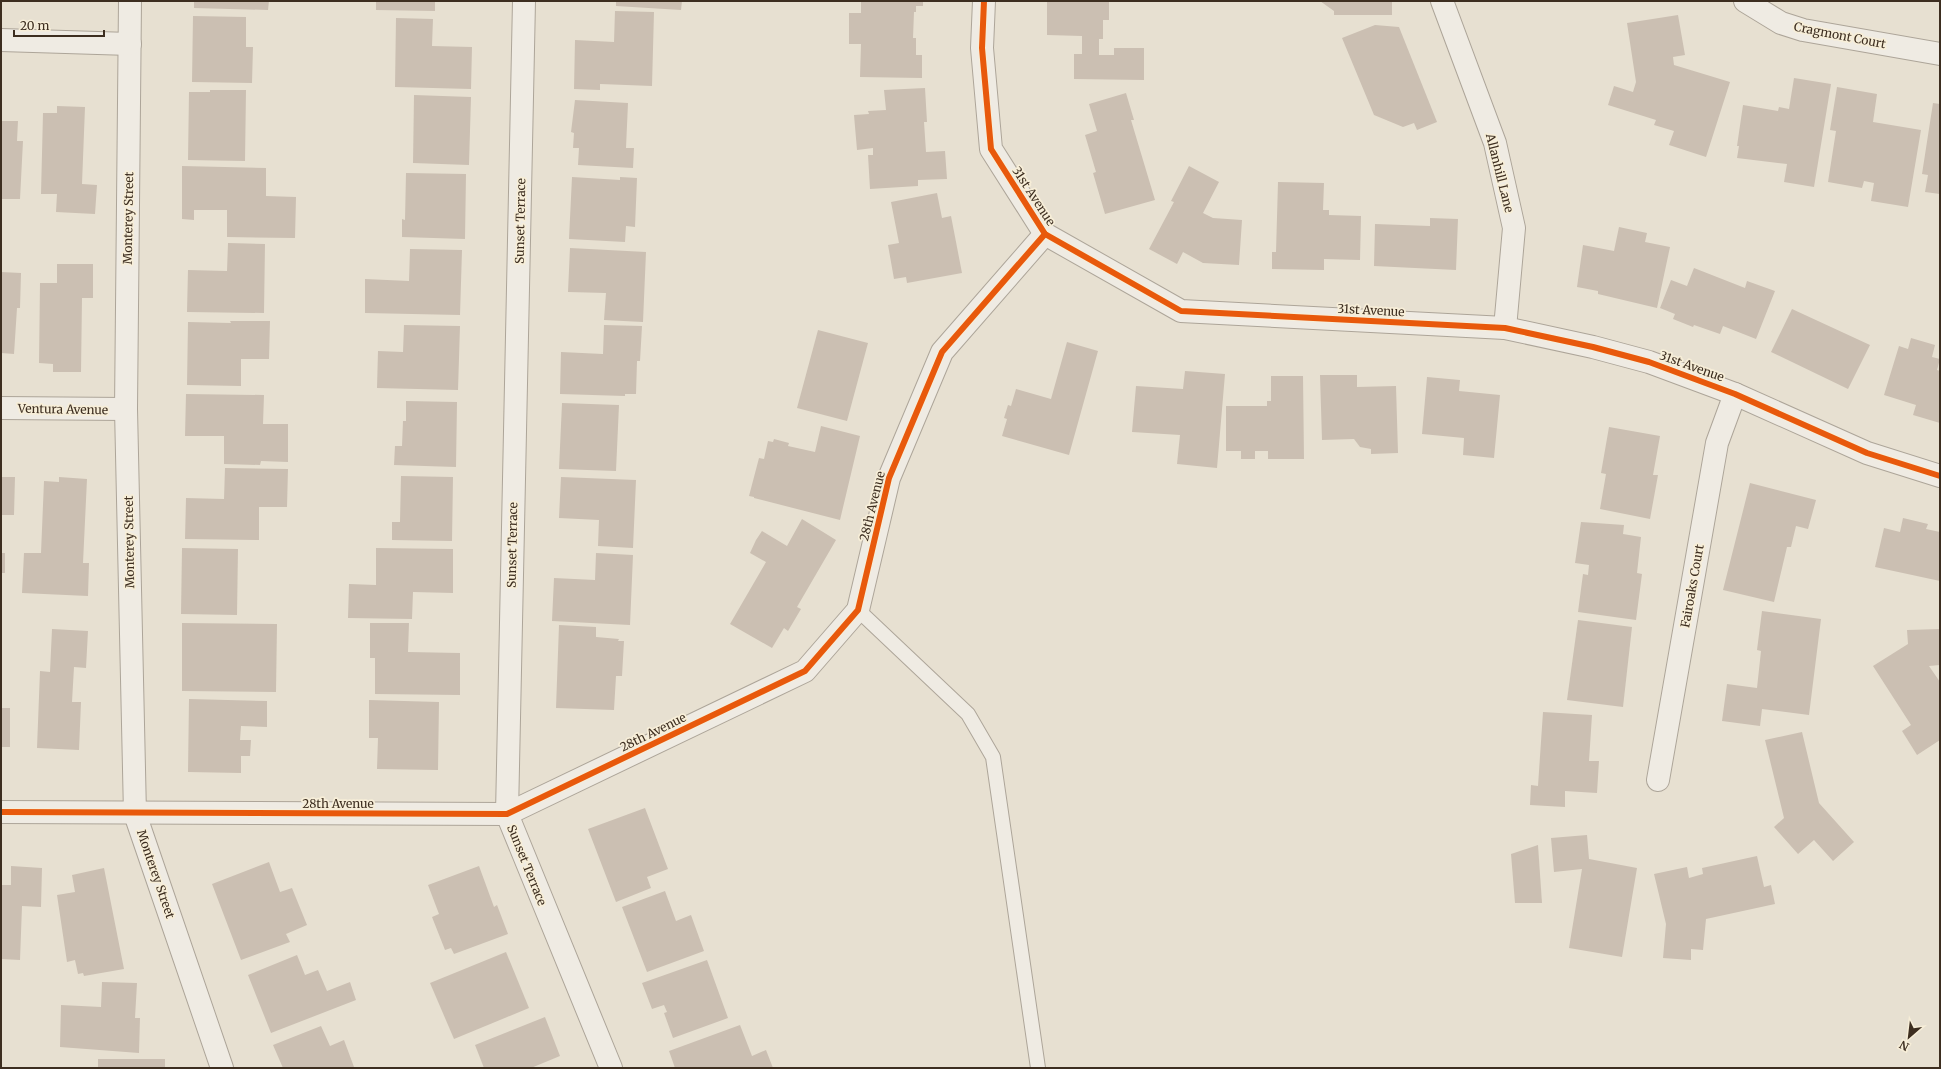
<svg xmlns="http://www.w3.org/2000/svg" width="1941" height="1069" font-family="Merriweather,serif">
  <style>
    .building { fill: #cbbfb2 }
    .lines { fill: none; stroke-linecap: round; stroke-linejoin: round }
    .service-casing { stroke: #ada599; stroke-width: 16 }
    .minor-casing { stroke: #ada599; stroke-width: 24 }
    .tertiary-casing { stroke: #ada599; stroke-width: 24 }
    .service { stroke: #efebe3; stroke-width: 14 }
    .minor { stroke: #efebe3; stroke-width: 22 }
    .tertiary { stroke: #efebe3; stroke-width: 22 }
    .cycleway-casing { stroke: #f7eed8; stroke-width: 8 }
    .cycleway { stroke: #e8590c; stroke-width: 6 }
    .labels { text-anchor: middle; dominant-baseline: central; stroke-width: 3.5; stroke-linejoin: round; paint-order: stroke }
    .street-label { font-size: 12px; fill: #3d2e20; stroke: #f7eed8 }
  </style>
  <rect width="100%" height="100%" fill="#e7e0d1"/>
  <g class="building">
    <polygon points="194,1 269,1 268,10 194,8"/>
    <polygon points="376,1 435,1 435,11 376,10"/>
    <polygon points="616,1 682,1 681,10 616,6"/>
    <polygon points="861,1 923,1 923,6 916,6 916,12 914,12 913,38 916,38 916,55 922,55 922,78 860,77 861,44 849,44 849,13 861,13"/>
    <polygon points="1047,1 1109,1 1109,20 1103,20 1103,39 1099,39 1099,55 1114,55 1114,48 1144,48 1144,80 1074,79 1074,54 1082,54 1082,36 1047,35"/>
    <polygon points="1320,1 1392,1 1392,15 1334,15 1334,11"/>
    <polygon points="615,11 654,12 652,86 600,84 600,90 574,89 575,40 614,42"/>
    <polygon points="1678,15 1685,55 1673,57 1674,65 1730,82 1706,157 1669,145 1674,131 1654,125 1656,120 1608,105 1614,86 1633,92 1636,82 1627,23"/>
    <polygon points="193,16 246,17 246,47 253,47 252,83 192,82"/>
    <polygon points="396,18 433,19 432,46 472,47 471,89 395,87"/>
    <polygon points="1375,25 1399,27 1437,122 1417,130 1414,123 1403,127 1374,115 1342,38"/>
    <polygon points="1794,78 1831,84 1814,187 1784,182 1787,164 1737,158 1739,146 1737,146 1743,105 1778,111 1779,107 1789,109"/>
    <polygon points="1837,87 1877,94 1873,122 1921,130 1908,207 1871,201 1874,183 1864,181 1862,188 1828,182 1836,131 1830,130"/>
    <polygon points="925,88 927,122 924,122 926,152 945,151 947,179 918,180 918,186 870,189 868,155 873,155 873,148 857,150 854,115 869,114 868,111 886,110 884,90"/>
    <polygon points="210,90 246,90 245,161 188,160 189,92 210,92"/>
    <polygon points="1126,93 1134,120 1131,120 1155,200 1105,214 1093,173 1096,172 1085,135 1097,131 1089,104"/>
    <polygon points="414,95 471,97 469,165 413,163"/>
    <polygon points="575,100 628,103 626,148 634,148 633,168 578,165 579,148 573,148 574,133 571,132"/>
    <polygon points="1933,103 1940,104 1940,194 1925,192 1928,175 1922,174"/>
    <polygon points="57,106 85,107 82,184 97,185 95,214 56,212 57,194 41,194 43,113 57,113"/>
    <polygon points="1,121 18,121 17,141 23,141 20,199 1,199"/>
    <polygon points="182,166 266,168 266,196 296,197 295,238 227,237 227,210 194,210 194,220 182,219"/>
    <polygon points="1189,166 1219,182 1203,213 1213,218 1242,220 1239,265 1203,263 1183,252 1177,264 1149,249 1174,202 1171,201"/>
    <polygon points="406,173 466,174 465,239 402,237 402,219 405,220"/>
    <polygon points="572,177 620,180 620,177 637,178 635,227 626,226 625,242 569,239"/>
    <polygon points="1278,182 1324,183 1323,210 1329,210 1329,215 1361,216 1360,260 1324,259 1324,270 1272,269 1272,252 1276,252"/>
    <polygon points="937,193 942,218 951,216 962,273 907,283 906,277 894,279 888,245 899,243 891,202"/>
    <polygon points="1430,218 1458,219 1456,270 1374,266 1375,224 1430,226"/>
    <polygon points="1619,227 1647,233 1645,242 1670,247 1657,308 1598,294 1598,291 1577,287 1583,245 1614,251"/>
    <polygon points="228,243 265,244 264,313 187,312 188,270 227,271"/>
    <polygon points="570,248 646,252 643,322 604,320 606,293 568,292"/>
    <polygon points="410,249 462,250 460,315 365,313 365,279 409,281"/>
    <polygon points="57,264 93,264 93,298 82,298 81,372 53,372 53,364 39,363 40,283 57,283"/>
    <polygon points="1694,268 1745,288 1747,281 1775,291 1756,339 1723,326 1720,334 1694,325 1693,327 1673,319 1675,314 1660,308 1671,280 1687,286"/>
    <polygon points="1,272 21,273 20,308 17,308 14,354 1,353"/>
    <polygon points="1792,309 1870,345 1848,389 1771,352"/>
    <polygon points="230,321 270,321 269,359 241,359 241,386 187,385 188,322 231,323"/>
    <polygon points="404,325 460,326 458,390 377,388 378,351 403,352"/>
    <polygon points="604,325 642,326 640,361 637,361 636,394 625,394 625,396 560,394 561,352 603,354"/>
    <polygon points="818,330 868,343 847,421 797,408"/>
    <polygon points="1911,338 1935,345 1932,357 1940,359 1937,370 1940,371 1940,423 1913,415 1916,405 1884,395 1899,346 1908,349"/>
    <polygon points="1067,342 1098,351 1069,455 1002,436 1007,419 1004,418 1008,405 1011,406 1016,389 1051,399"/>
    <polygon points="1185,371 1225,374 1217,468 1177,464 1180,435 1132,432 1136,386 1183,389"/>
    <polygon points="1320,375 1357,375 1357,387 1396,386 1398,453 1371,454 1371,449 1360,447 1354,439 1322,440"/>
    <polygon points="1271,376 1303,376 1304,459 1268,459 1268,451 1255,451 1255,459 1241,459 1241,451 1226,451 1226,406 1267,406 1267,401 1271,401"/>
    <polygon points="1427,377 1460,380 1459,391 1500,395 1494,458 1463,455 1464,438 1422,434"/>
    <polygon points="186,394 264,395 263,424 288,424 288,462 261,461 260,465 224,464 224,436 185,436"/>
    <polygon points="406,401 457,402 456,467 394,465 395,446 402,446 403,421 406,421"/>
    <polygon points="562,403 619,405 616,471 559,469"/>
    <polygon points="821,426 860,436 840,520 754,498 754,497 749,496 759,458 764,459 768,441 773,442 774,439 789,443 788,446 815,452"/>
    <polygon points="1609,427 1660,436 1653,475 1658,475 1650,519 1600,509 1606,474 1601,473"/>
    <polygon points="225,468 288,469 287,507 259,507 259,540 185,539 186,498 224,499"/>
    <polygon points="401,476 453,477 452,541 392,540 392,522 400,522"/>
    <polygon points="1,477 15,477 14,515 1,515"/>
    <polygon points="59,477 87,479 83,563 89,563 88,596 22,593 24,553 41,553 44,481 59,482"/>
    <polygon points="561,477 636,480 633,548 598,546 599,520 559,518"/>
    <polygon points="1750,483 1816,500 1808,529 1796,526 1791,547 1787,547 1774,602 1723,590"/>
    <polygon points="1903,518 1928,524 1926,529 1940,532 1940,581 1875,567 1884,528 1900,532"/>
    <polygon points="802,519 836,540 797,607 801,609 788,631 784,628 772,648 730,624 766,562 750,553 756,540 762,531 787,546"/>
    <polygon points="1581,522 1624,525 1623,534 1641,537 1637,573 1642,574 1636,620 1578,612 1583,574 1588,575 1589,565 1575,563"/>
    <polygon points="182,548 238,549 237,615 181,614"/>
    <polygon points="376,548 453,549 453,593 413,592 412,619 348,618 349,584 376,585"/>
    <rect x="1" y="553" width="4" height="20"/>
    <polygon points="596,553 633,555 630,625 552,621 554,578 595,580"/>
    <polygon points="1762,611 1821,619 1809,715 1762,709 1760,726 1722,721 1727,684 1757,688 1761,651 1757,650"/>
    <polygon points="1578,620 1632,627 1623,707 1567,700"/>
    <polygon points="182,623 277,624 276,692 182,691"/>
    <polygon points="370,623 409,623 408,652 460,653 460,695 375,694 375,658 370,658"/>
    <polygon points="559,625 596,627 596,637 619,639 618,641 624,641 622,676 616,676 614,710 556,708"/>
    <polygon points="52,629 88,631 86,668 74,667 72,702 81,702 79,750 37,748 40,671 50,672"/>
    <polygon points="1940,629 1940,665 1929,666 1940,682 1940,740 1917,755 1902,731 1911,725 1873,666 1908,644 1907,630"/>
    <polygon points="189,699 267,701 267,727 241,726 240,740 251,740 250,756 241,756 241,773 188,772"/>
    <polygon points="369,700 439,702 438,770 377,769 378,738 369,738"/>
    <rect x="1" y="708" width="9" height="39"/>
    <polygon points="1543,712 1592,715 1589,761 1599,761 1597,793 1565,791 1565,807 1530,805 1531,785 1538,786"/>
    <polygon points="1802,732 1819,803 1854,842 1833,861 1814,840 1798,854 1774,827 1784,818 1765,740"/>
    <polygon points="645,808 668,869 647,877 651,888 616,902 588,829"/>
    <polygon points="1587,835 1589,859 1637,868 1622,957 1569,948 1582,869 1554,872 1551,838"/>
    <polygon points="1538,845 1542,903 1515,903 1511,854"/>
    <polygon points="1757,856 1764,887 1771,885 1775,904 1706,919 1703,950 1691,949 1691,960 1663,958 1666,924 1654,874 1687,867 1689,878 1703,874 1702,868"/>
    <polygon points="269,862 280,892 292,888 307,925 286,934 290,942 241,960 212,884"/>
    <polygon points="11,866 42,868 41,907 22,906 20,960 1,959 1,885 11,885"/>
    <polygon points="479,866 494,907 497,905 508,934 454,954 451,948 445,950 432,917 439,914 428,885"/>
    <polygon points="104,868 124,969 84,976 83,973 78,974 75,960 67,962 57,895 75,892 72,875"/>
    <polygon points="665,891 676,921 691,915 704,951 647,972 622,907"/>
    <polygon points="506,952 529,1008 454,1039 430,983"/>
    <polygon points="297,955 305,975 318,970 327,991 350,982 356,1000 271,1033 248,975"/>
    <polygon points="707,960 728,1018 673,1038 664,1013 667,1012 664,1005 652,1009 642,983"/>
    <polygon points="102,982 137,983 135,1018 140,1018 139,1053 60,1047 61,1005 101,1007"/>
    <polygon points="545,1017 560,1056 531,1068 484,1068 475,1045"/>
    <polygon points="740,1025 752,1056 766,1050 773,1068 675,1068 669,1051"/>
    <polygon points="321,1026 330,1046 344,1040 354,1067 283,1068 273,1045"/>
    <rect x="98" y="1059" width="67" height="9"/>
  </g>
  <g class="lines">
    <g class="service-casing">
      <polyline id="service" points="858,610 968,714 993,757 1038,1068"/>
    </g>
    <g class="minor-casing">
      <g id="minor">
        <polyline points="130,1 126,409 135,814 222,1068"/>
        <polyline points="524,1 507,814 611,1068"/>
        <polyline points="1442,1 1495,143 1514,228 1505,328"/>
        <polyline points="1745,1 1781,23 1803,30 1940,54"/>
        <polyline points="1,40 130,44"/>
        <polyline points="1,408 126,409"/>
        <polyline points="1658,780 1717,443 1735,394"/>
      </g>
    </g>
    <g class="tertiary-casing">
      <g id="tertiary">
        <polyline points="984,1 982,48 991,149 1045,234 1181,311 1505,328 1593,347 1649,362 1735,394 1867,453 1940,476"/>
        <polyline points="1,812 507,814 805,671 858,610 889,478 942,352 1045,234"/>
      </g>
    </g>
    <use href="#service" class="service"/>
    <use href="#minor" class="minor"/>
    <use href="#tertiary" class="tertiary"/>
    <g class="cycleway-casing">
      <g id="cycleway">
        <polyline points="984,1 982,48 991,149 1045,234 1181,311 1505,328 1593,347 1649,362 1735,394 1867,453 1940,476"/>
        <polyline points="1,812 507,814 805,671 858,610 889,478 942,352 1045,234"/>
      </g>
    </g>
    <use href="#cycleway" class="cycleway"/>
  </g>
  <g class="labels">
    <g class="street-label">
      <text transform="translate(1840 35) rotate(11)">Cragmont Court</text>
      <text transform="translate(1500 173) rotate(76)">Allanhill Lane</text>
      <text transform="translate(1034 196) rotate(57)">31st Avenue</text>
      <text transform="translate(128 218) rotate(-89)">Monterey Street</text>
      <text transform="translate(520 221) rotate(-89)">Sunset Terrace</text>
      <text transform="translate(1371 310) rotate(3)">31st Avenue</text>
      <text transform="translate(1692 366) rotate(20)">31st Avenue</text>
      <text transform="translate(63 409) rotate(1)">Ventura Avenue</text>
      <text transform="translate(872 506) rotate(-76)">28th Avenue</text>
      <text transform="translate(129 542) rotate(-91)">Monterey Street</text>
      <text transform="translate(512 545) rotate(-89)">Sunset Terrace</text>
      <text transform="translate(1692 586) rotate(-80)">Fairoaks Court</text>
      <text transform="translate(653 732) rotate(-26)">28th Avenue</text>
      <text x="338" y="803">28th Avenue</text>
      <text transform="translate(527 865) rotate(68)">Sunset Terrace</text>
      <text transform="translate(156 874) rotate(71)">Monterey Street</text>
    </g>
  </g>
  <rect width="1941" height="1069" fill="none" stroke="#3d2e20" stroke-width="4"/>
  <g transform="translate(1909 1037) rotate(208)" stroke="#f7eed8" stroke-width="3" paint-order="stroke">
  <path d="M0-3L7 15L0 10L-7 15Z" fill="#3d2e20"/>
  <text y="-6" font-size="11" font-weight="bold" text-anchor="middle" fill="#3d2e20">N</text>
  </g>
  <path d="M14 30v6h90v-6" fill="none" stroke="#3d2e20" stroke-width="2"/>
  <text x="20" y="30" font-size="12" fill="#3d2e20" stroke="#f7eed8" stroke-width="3" paint-order="stroke">20 m</text>
</svg>
